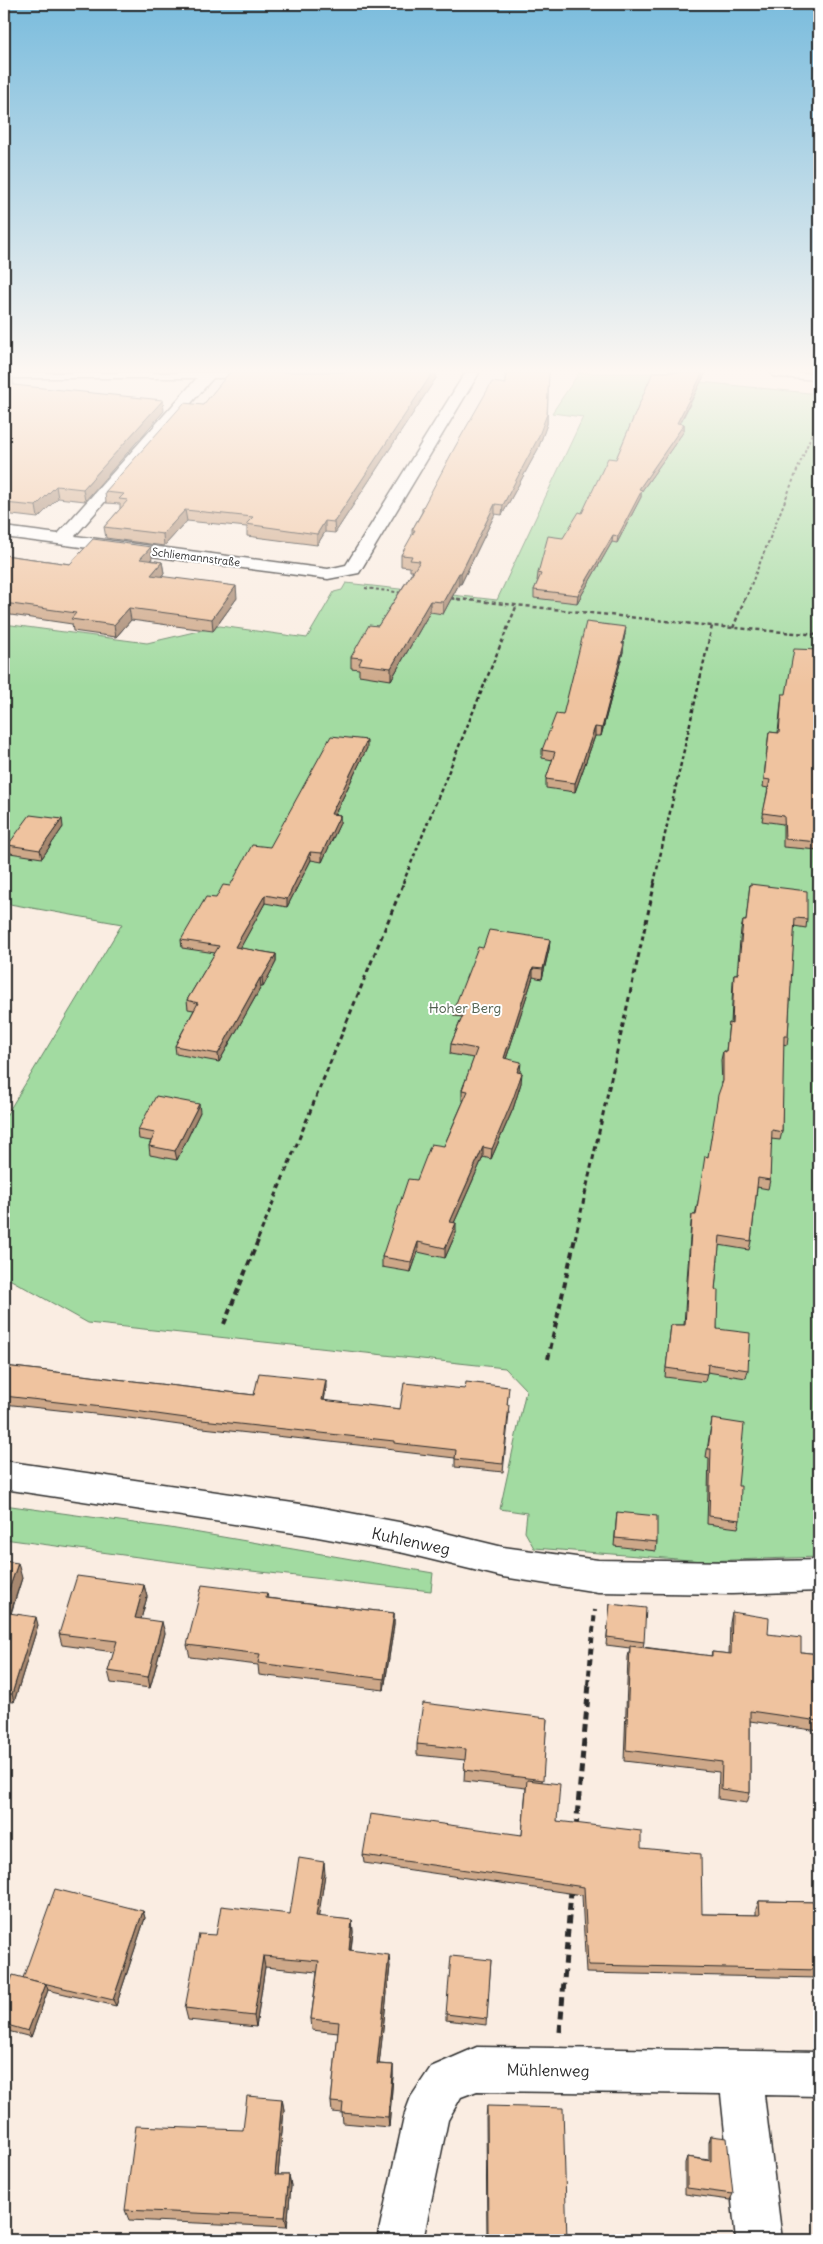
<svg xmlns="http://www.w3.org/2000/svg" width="823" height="2244" font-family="Delius,sans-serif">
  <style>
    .green { fill: #a2dba1; stroke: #668366 }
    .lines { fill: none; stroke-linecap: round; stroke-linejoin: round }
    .minor-casing { stroke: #2b2b2b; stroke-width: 3 }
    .path-far4 { stroke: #2b2b2b; stroke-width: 2; stroke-dasharray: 3 2.5; stroke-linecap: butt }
    .path-far3 { stroke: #2b2b2b; stroke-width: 2.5; stroke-dasharray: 4 3; stroke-linecap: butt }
    .path-far2 { stroke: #2b2b2b; stroke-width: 3; stroke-dasharray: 5 4; stroke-linecap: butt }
    .path-far1 { stroke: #2b2b2b; stroke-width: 4; stroke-dasharray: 6 4.5; stroke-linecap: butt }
    .path { stroke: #2b2b2b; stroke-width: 5; stroke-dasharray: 8 5.5; stroke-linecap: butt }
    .minor { fill: #fff; fill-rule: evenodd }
    .wall { fill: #cea889; stroke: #2b2b2b }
    .shaded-wall { fill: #a7886f; stroke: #2b2b2b }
    .building { fill: #efc39f; stroke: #2b2b2b }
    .labels { text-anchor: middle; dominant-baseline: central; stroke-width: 4; stroke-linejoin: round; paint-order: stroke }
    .far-street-label { font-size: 11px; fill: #2b2b2b; stroke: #fff }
    .park-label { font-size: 14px; fill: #4f604e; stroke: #fff }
    .near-street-label { font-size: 16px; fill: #2b2b2b; stroke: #fff }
  </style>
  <rect width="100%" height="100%" fill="#faede2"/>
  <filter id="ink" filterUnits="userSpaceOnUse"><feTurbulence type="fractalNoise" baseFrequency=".02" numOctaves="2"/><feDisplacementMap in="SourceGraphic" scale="10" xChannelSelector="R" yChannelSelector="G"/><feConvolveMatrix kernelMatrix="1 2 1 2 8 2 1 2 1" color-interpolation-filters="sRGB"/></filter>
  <g filter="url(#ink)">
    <g class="green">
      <polygon points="579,373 683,373 680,380 819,394 819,1557 703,1561 534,1548 525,1532 527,1513 500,1509 526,1390 505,1368 88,1323 4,1276 4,1119 122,924 4,903 4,624 147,643 220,626 307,638 334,592 342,590 346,583 497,600 583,417 552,413"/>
      <polygon points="4,1505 170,1528 433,1573 431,1591 198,1565 4,1539"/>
    </g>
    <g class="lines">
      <g class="minor-casing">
        <g id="minor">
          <polygon points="4,373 274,373 272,376 267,377 213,378 75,536 328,569 346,565 465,373 479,373 359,573 328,579 4,537 4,527 58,534 197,378 4,378"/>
          <polygon points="771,373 819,373 819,380 778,377 773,376"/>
          <polygon points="4,1461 307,1505 404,1523 503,1547 598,1560 732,1562 819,1560 819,1591 732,1594 598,1592 503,1577 404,1553 307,1535 4,1489"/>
          <polygon points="477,2047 819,2052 819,2096 764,2095 782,2240 736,2240 721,2094 477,2091 461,2097 448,2120 423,2240 377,2240 405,2113 411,2097 431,2067"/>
        </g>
      </g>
      <g class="path-far4">
        <polyline points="365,588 403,593"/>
        <polyline points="447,598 462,600"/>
        <polyline points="745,600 819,416"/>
      </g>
      <g class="path-far3">
        <polyline points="450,598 712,626 819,635"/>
        <polyline points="733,628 745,598"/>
        <polyline points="403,883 516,607"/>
        <polyline points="654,883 712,626"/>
      </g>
      <g class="path-far2">
        <polyline points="258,1239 404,882"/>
        <polyline points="575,1239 655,882"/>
      </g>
      <g class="path-far1">
        <polyline points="224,1324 259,1238"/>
        <polyline points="548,1359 575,1238"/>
        <polyline points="588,1685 595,1610"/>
      </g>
      <g class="path">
        <polyline points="576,1828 589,1684"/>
        <polyline points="560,2032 571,1891"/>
      </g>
      <use href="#minor" class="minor"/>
    </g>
    <g class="wall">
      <polygon points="230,372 436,372 436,378 335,533 325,532 317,545 247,536 247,527 187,521 164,546 106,538 104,527 120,509 120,504 106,503 105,492 203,405"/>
      <polygon points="505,372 549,372 547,424 538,449 502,515 495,514 461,584 459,584 443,614 430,612 391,680 359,675 359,669 351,668 351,657 378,626 413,571 410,571 410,567 401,566 401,555 412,537 412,530 422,512 422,509 505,384"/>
      <polygon points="653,372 706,372 680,424 684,424 684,431 641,492 641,497 617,543 612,542 577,603 534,598 534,590 538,581 537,581 538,573 582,513 616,459"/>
      <polygon points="4,377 13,377 14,385 164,411 85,501 58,498 38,518 4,514"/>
      <polygon points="4,555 70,564 152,558 151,560 162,562 164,573 161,577 237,598 213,631 131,620 116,637 73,631 72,624 4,614"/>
      <polygon points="625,634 623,644 623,652 601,736 595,736 575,792 546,788 546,779 553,760 542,758 542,750 563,715"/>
      <polygon points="782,694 816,763 817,781 819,782 819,850 783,847 783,824 762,821 768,788 763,787 768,740 769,732 778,733"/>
      <polygon points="367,748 335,814 340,815 340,823 322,862 311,860 287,907 265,903 240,948 276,954 276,962 263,987 261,987 219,1062 176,1054 175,1046 194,1010 188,1009 187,1000 215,953 182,948 181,940 216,898 230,886 270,847"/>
      <polygon points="63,827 42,858 10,853 8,845"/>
      <polygon points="750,884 807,919 806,928 794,926 788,1036 787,1045 783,1044 782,1132 780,1140 771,1139 770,1180 768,1189 757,1187 751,1241 749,1250 719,1245 715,1290 717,1329 748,1370 746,1378 707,1372 705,1382 665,1377 671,1325 684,1325 691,1223 692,1215 695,1215 708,1157 722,1085 721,1060 723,1051 726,1051 729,1023 731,1024 733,982 734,974 737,974 741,929 743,921 746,921"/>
      <polygon points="550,939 549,949 542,979 533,977 506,1059 520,1072 521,1083 513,1109 491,1159 483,1157 454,1223 456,1233 445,1258 418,1252 411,1272 382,1267 382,1257 417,1180 444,1146 464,1100 462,1100 462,1090 474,1058 450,1054 451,1044 462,1017 454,1016 455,1006 483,948"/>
      <polygon points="200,1112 177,1160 150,1155 149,1146 151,1141 139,1139 138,1130"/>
      <polygon points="4,1366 254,1395 326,1389 324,1401 400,1409 508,1395 507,1405 509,1413 503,1472 455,1467 455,1458 394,1451 394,1449 194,1427 122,1417 4,1404"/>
      <polygon points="712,1419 740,1520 738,1528 707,1524 709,1458 706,1457"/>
      <polygon points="617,1512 657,1542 656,1551 614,1546"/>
      <polygon points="4,1561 22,1578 11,1614 38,1625 14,1702 4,1701"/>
      <polygon points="144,1585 147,1597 141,1619 165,1633 150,1688 111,1683 108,1671 114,1652 62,1645 59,1634"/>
      <polygon points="267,1593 268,1598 394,1613 394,1625 384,1690 259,1675 258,1665 190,1657 187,1645"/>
      <polygon points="610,1604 644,1642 643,1647 711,1656 712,1652 729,1654 730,1623 732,1612 768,1634 801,1652 819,1654 819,1731 750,1721 750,1793 747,1803 718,1799 719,1772 624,1761 628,1657 630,1648 606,1645"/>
      <polygon points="547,1718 542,1782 557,1821 641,1848 702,1914 756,1915 756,1909 759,1901 819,1902 819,1978 586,1973 582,1895 364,1863 363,1855 522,1835 526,1788 464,1781 465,1760 417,1755 417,1744"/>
      <polygon points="325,1874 318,1917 352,1920 353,1932 351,1950 390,1966 379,2064 393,2065 393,2076 389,2127 343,2123 342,2113 332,2112 331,2102 338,2033 312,2030 311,2019 317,1972 265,1967 256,2027 188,2020 185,2008 216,1935 290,1914"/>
      <polygon points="143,1911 145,1918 116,2006 48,1990 31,2037 4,2030 4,1998"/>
      <polygon points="491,1960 486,2025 446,2020 446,2014"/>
      <polygon points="282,2099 284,2110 278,2175 289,2175 291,2186 287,2227 129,2220 125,2210 243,2130"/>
      <polygon points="487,2106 567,2240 487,2240 486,2118"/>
      <polygon points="711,2136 733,2194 730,2200 685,2194 685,2163 687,2157 709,2160 709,2142"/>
    </g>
    <g class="shaded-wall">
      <polygon points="433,372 436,372 436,378 335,533 334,522"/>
      <polygon points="703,372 706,372 676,430 677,423"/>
      <polygon points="163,400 164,411 85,501 83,489"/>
      <polygon points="547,414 547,424 538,449 502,515 503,505"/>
      <polygon points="684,424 684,431 641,492 641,497 617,543 618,536 639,489"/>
      <polygon points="56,486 58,498 38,518 36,506"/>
      <polygon points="495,504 495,514 461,584 461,573"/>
      <polygon points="185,510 187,521 164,546 163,534"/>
      <polygon points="325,521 325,532 317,545 317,534"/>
      <polygon points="613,535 612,542 577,603 578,595"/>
      <polygon points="151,547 152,558 141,570 140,559"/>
      <polygon points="162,562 164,573 152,587 151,575"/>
      <polygon points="459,573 459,584 443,614 443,602"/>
      <polygon points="236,586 237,598 213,631 212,619"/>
      <polygon points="430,601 430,612 391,680 391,668"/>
      <polygon points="129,608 131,620 116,637 114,625"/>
      <polygon points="626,627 625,634 621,652 622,644"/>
      <polygon points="624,644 623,652 601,736 602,728"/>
      <polygon points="595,727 595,736 575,792 575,783"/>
      <polygon points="367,740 367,748 331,822 331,814"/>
      <polygon points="340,815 340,823 322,862 322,853"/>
      <polygon points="62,819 63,827 42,858 40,850"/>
      <polygon points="310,852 311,860 287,907 287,899"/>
      <polygon points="265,895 265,903 236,956 235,947"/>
      <polygon points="550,939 549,949 542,979 543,969"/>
      <polygon points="276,954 276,962 263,987 262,978"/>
      <polygon points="533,968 533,977 503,1068 504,1058"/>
      <polygon points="260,978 261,987 219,1062 218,1054"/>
      <polygon points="521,1062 520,1072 517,1082 517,1072"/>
      <polygon points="522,1073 521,1083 513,1109 491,1159 492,1149"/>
      <polygon points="199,1104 200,1112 177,1160 175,1151"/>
      <polygon points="483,1147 483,1157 450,1232 450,1222"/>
      <polygon points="456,1223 456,1233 445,1258 445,1248"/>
      <polygon points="418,1242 418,1252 411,1272 411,1262"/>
      <polygon points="326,1380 326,1389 322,1409 322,1400"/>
      <polygon points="18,1563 22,1578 5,1630 4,1625 4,1604"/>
      <polygon points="144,1585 147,1597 138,1630 135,1618"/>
      <polygon points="394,1613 394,1625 384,1690 384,1679"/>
      <polygon points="36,1617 38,1625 14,1702 12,1694"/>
      <polygon points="162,1622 165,1633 150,1688 148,1677"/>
      <polygon points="324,1862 325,1874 317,1928 316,1916"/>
      <polygon points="143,1911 145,1918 116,2006 113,2000"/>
      <polygon points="352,1920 353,1932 349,1962 349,1950"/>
      <polygon points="389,1955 390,1966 378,2075 377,2064"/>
      <polygon points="263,1956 265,1967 256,2027 254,2016"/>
      <polygon points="46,1984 48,1990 31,2037 28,2031"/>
      <polygon points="393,2065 393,2076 389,2127 388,2117"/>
      <polygon points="282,2099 284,2110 277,2186 275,2175"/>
      <polygon points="289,2175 291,2186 287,2227 285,2217"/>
    </g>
    <g class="building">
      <polygon points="230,372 433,372 334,522 325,521 317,534 246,524 253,517 185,510 163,534 104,527 128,500 119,499 124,494 105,492 184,403 203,405"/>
      <polygon points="506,372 549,372 547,414 538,438 503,505 495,504 461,573 459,573 443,602 430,601 391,668 359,664 362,658 351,657 369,625 378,626 420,561 410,560 412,556 401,555 415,530 412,530 424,509 422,509 455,447 492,382 506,384"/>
      <polygon points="653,372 703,372 677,423 684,424 639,489 642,490 618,536 613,535 578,595 534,590 541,574 538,573 548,536 563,538 579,512 582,513 608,458 616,459"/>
      <polygon points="4,377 13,377 13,385 163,400 83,489 56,486 36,506 4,503"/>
      <polygon points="93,539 151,547 140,559 162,562 151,575 236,586 212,619 129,608 114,625 71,619 76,613 4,603 4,555 70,564"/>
      <polygon points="586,622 626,627 622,644 624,644 602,728 595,727 575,783 546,779 555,752 542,750 556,714 563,715"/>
      <polygon points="794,649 819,650 819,689 816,763 818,763 817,781 819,782 819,842 785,839 784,816 763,813 770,780 764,779 769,732 779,733 782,694 786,694"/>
      <polygon points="331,736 367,740 331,814 340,815 322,853 310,852 287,899 265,895 235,947 276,954 262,978 260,978 218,1054 175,1046 198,1003 187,1000 219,946 181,940 206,897 216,898 223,885 230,886 252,845 270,847"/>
      <polygon points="30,815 62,819 40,850 8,845"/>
      <polygon points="750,884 807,891 807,919 795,918 788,1036 784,1036 782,1132 772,1130 770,1180 758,1178 751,1241 720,1236 715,1290 718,1290 717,1329 750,1333 748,1370 708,1364 707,1374 666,1368 671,1325 685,1325 692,1215 696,1215 705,1156 708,1157 718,1095 723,1081 723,1051 726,1052 729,1023 732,1024 734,974 738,974 743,921 746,921"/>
      <polygon points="489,930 550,939 543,969 533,968 504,1058 521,1062 517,1072 522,1073 513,1099 492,1149 483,1147 450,1222 456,1223 445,1248 418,1242 411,1262 382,1257 408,1179 417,1180 431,1144 444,1146 468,1091 462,1090 477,1049 451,1044 466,1008 455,1006 478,947 483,948"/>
      <polygon points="156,1096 199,1104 175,1151 149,1146 155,1133 138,1130"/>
      <polygon points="4,1366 254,1395 259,1373 326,1380 322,1400 400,1409 404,1383 465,1389 466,1382 509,1387 507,1405 509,1405 503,1464 455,1459 456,1450 394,1443 394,1441 193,1419 120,1409 4,1396"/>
      <polygon points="712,1419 744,1424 738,1486 741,1486 740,1520 709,1516 711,1449 708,1449"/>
      <polygon points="617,1512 657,1516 657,1542 615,1538"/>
      <polygon points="4,1561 18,1563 4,1604"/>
      <polygon points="77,1576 144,1585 135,1618 162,1622 148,1677 108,1671 117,1641 59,1634"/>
      <polygon points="202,1585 267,1593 266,1598 394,1613 384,1679 258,1663 260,1654 187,1645"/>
      <polygon points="610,1604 646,1608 644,1642 607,1637"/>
      <polygon points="732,1612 769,1618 768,1634 801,1638 801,1652 819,1654 819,1721 750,1711 750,1793 721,1789 722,1762 626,1750 630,1646 712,1656 712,1652 731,1654"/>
      <polygon points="9,1613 36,1617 12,1694 4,1694 4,1628"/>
      <polygon points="423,1703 547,1718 543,1780 464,1770 466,1749 417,1744"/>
      <polygon points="527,1780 560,1784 557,1821 641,1831 641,1848 701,1854 702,1914 760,1915 759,1901 819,1902 819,1970 588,1965 584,1887 363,1855 370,1814 522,1835"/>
      <polygon points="299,1858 324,1862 316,1916 352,1920 349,1950 389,1955 377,2064 393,2065 388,2117 342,2113 343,2103 331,2102 339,2022 311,2019 319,1961 263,1956 254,2016 185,2008 199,1934 216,1935 221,1906 290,1914"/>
      <polygon points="55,1889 143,1911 113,2000 23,1978"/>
      <polygon points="451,1956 491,1960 487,2019 446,2014"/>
      <polygon points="13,1975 46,1984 28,2031 4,2024 4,1998"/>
      <polygon points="247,2096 282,2099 275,2175 289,2175 285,2217 125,2210 136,2126 243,2130"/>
      <polygon points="487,2106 563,2108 567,2240 488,2240"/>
      <polygon points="711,2136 727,2138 733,2194 687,2188 687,2157 711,2161"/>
      <polygon points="26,2235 124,2239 124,2240 24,2240"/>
      <polygon points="803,2235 819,2236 819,2240 803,2240"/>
    </g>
  </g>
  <linearGradient id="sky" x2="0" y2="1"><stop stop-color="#7abcdd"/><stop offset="0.54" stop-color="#fdf7f2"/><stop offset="1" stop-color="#fdf7f2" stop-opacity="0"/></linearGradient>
  <rect width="823" height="687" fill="url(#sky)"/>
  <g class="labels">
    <g class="far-street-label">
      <text transform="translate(196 557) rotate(7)">Schliemannstraße</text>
    </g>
    <g class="park-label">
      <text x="465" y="1008">Hoher Berg</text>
    </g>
    <g class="near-street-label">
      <text transform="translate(411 1541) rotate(12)">Kuhlenweg</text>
      <text transform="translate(548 2070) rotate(1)">Mühlenweg</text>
    </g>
  </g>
  <rect width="823" height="2244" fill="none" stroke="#fff" stroke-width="20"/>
  <rect x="10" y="10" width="803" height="2224" fill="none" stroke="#2b2b2b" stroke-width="2" filter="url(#ink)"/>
</svg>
